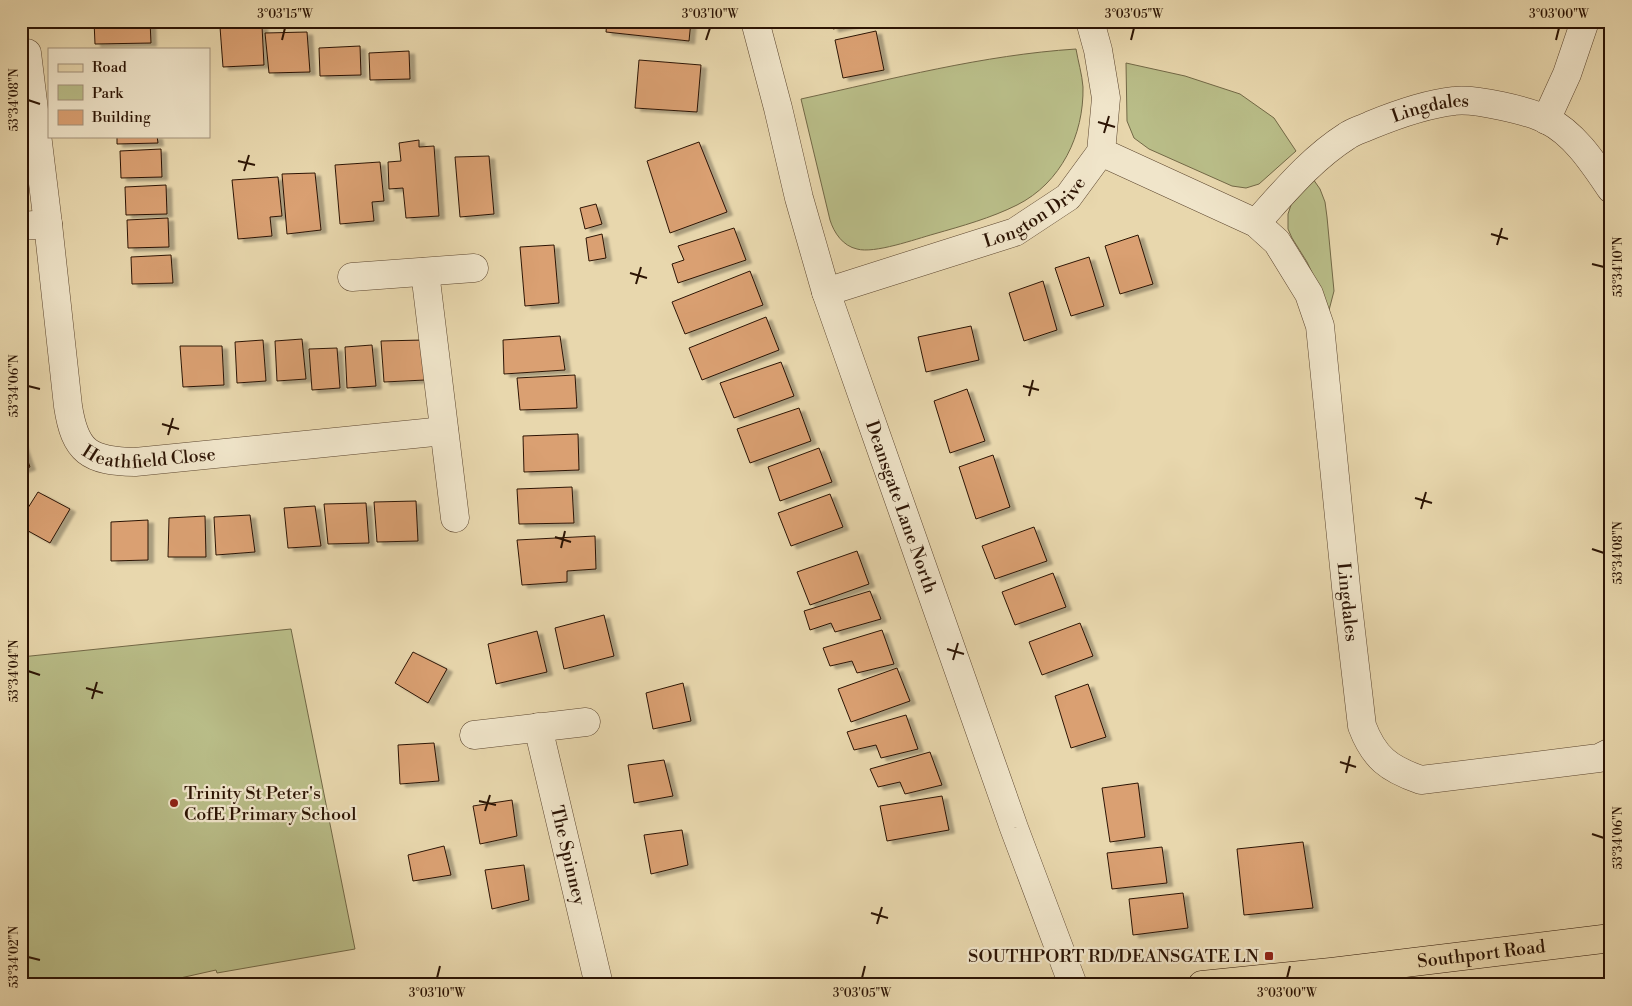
<svg xmlns="http://www.w3.org/2000/svg" width="1632" height="1006" font-family="'Libre Bodoni',serif">
  <style>
    .green { fill: #b9bd88; stroke: #726846 }
    .building { fill: #daa072; stroke: #2c1404; filter: url(#shadow) }
    .lines { fill: none; stroke-linecap: round; stroke-linejoin: round }
    .minor-casing { stroke: #5b452e; stroke-width: 29 }
    .major-casing { stroke: #2c1404; stroke-width: 29 }
    .minor { stroke: #f0e5ca; stroke-width: 28 }
    .major { stroke: #e8d7ad; stroke-width: 28 }
    .ticks { fill: none; stroke: #2c1404; stroke-width: 2 }
    .poi-dot { fill: #8f2418; stroke: #f0e5ca; stroke-width: 2 }
    .labels { text-anchor: middle; dominant-baseline: central; stroke-width: 4.5; stroke-linejoin: round; paint-order: stroke }
    .street-label { font-size: 18px; fill: #2c1404; stroke: #f0e5ca }
    .poi-label { font-size: 18px; fill: #2c1404; stroke: #f0e5ca; text-anchor: start }
    .neatline { fill: none; stroke: #2c1404; stroke-width: 2 }
    .ticks-label { font-size: 12px; text-anchor: middle; fill: #2c1404 }
  </style>
  <defs>
    <filter id="shadow"><feDropShadow dx="5.5" dy="3" stdDeviation="1" flood-color="#0004"/></filter>
  </defs>
  <rect width="100%" height="100%" fill="#e8d7ad"/>
  <filter id="stains"><feTurbulence type="fractalNoise" baseFrequency=".004" numOctaves="4"/><feColorMatrix values="0 0 0 0 .2 0 0 0 0 .09 0 0 0 0 .02 0 0 0 .5 -.17"/></filter>
  <radialGradient id="worn" r=".72"><stop offset=".6" stop-color="#630" stop-opacity="0"/><stop offset="1" stop-color="#630" stop-opacity=".3"/></radialGradient>
  <g class="green">
    <path d="M1076,49C1078,61 1082,74 1083,87C1084,135 1061,183 1017,205C991,218 962,226 934,234C916,239 874,254 857,249C843,246 834,233 830,220L801,99C892,79 983,55 1076,49Z"/>
    <polygon points="1126,63 1185,76 1240,94 1274,118 1296,151 1259,184 1246,188 1232,186 1149,149 1134,138 1127,121"/>
    <polygon points="1313,179 1320,189 1325,202 1327,217 1334,291 1328,314 1319,287 1307,262 1292,238 1288,229 1288,214 1291,205"/>
    <polygon points="291,629 355,949 217,973 216,970 149,985 21,985 21,657"/>
  </g>
  <g class="building">
    <polygon points="94,21 150,21 151,43 95,44"/>
    <polygon points="607,21 691,21 689,41 606,32"/>
    <polygon points="831,21 870,21 833,29"/>
    <polygon points="262,26 264,65 223,67 220,27"/>
    <polygon points="876,31 884,70 843,78 835,40"/>
    <polygon points="307,32 310,72 269,73 265,33"/>
    <polygon points="360,46 361,75 320,76 319,48"/>
    <polygon points="409,51 410,79 370,80 369,53"/>
    <polygon points="639,60 701,65 697,112 635,108"/>
    <polygon points="117,136 157,136 158,143 117,144"/>
    <polygon points="419,140 419,147 434,146 439,216 406,218 403,188 389,189 388,162 401,161 399,143"/>
    <polygon points="699,142 727,212 670,233 647,161"/>
    <polygon points="161,149 162,177 121,178 120,151"/>
    <polygon points="489,156 494,214 460,217 455,157"/>
    <polygon points="380,162 384,201 372,202 374,221 340,224 335,165"/>
    <polygon points="315,173 321,230 287,234 282,174"/>
    <polygon points="278,177 282,216 270,217 272,236 238,239 232,180"/>
    <polygon points="166,185 167,214 126,215 125,187"/>
    <polygon points="596,204 602,224 585,229 580,208"/>
    <polygon points="168,218 169,247 128,248 127,220"/>
    <polygon points="734,228 746,260 678,283 672,264 684,260 678,246"/>
    <polygon points="602,234 606,258 589,261 586,238"/>
    <polygon points="1138,235 1153,284 1120,294 1105,246"/>
    <polygon points="554,245 559,303 525,306 520,247"/>
    <polygon points="171,255 173,283 132,284 131,257"/>
    <polygon points="1089,257 1104,306 1071,316 1055,268"/>
    <polygon points="750,271 763,305 685,334 672,302"/>
    <polygon points="1043,281 1057,330 1024,341 1009,293"/>
    <polygon points="766,317 779,350 702,380 689,348"/>
    <polygon points="971,326 979,360 926,372 918,337"/>
    <polygon points="560,336 565,370 504,374 503,340"/>
    <polygon points="302,339 306,379 277,381 275,341"/>
    <polygon points="263,340 266,381 237,383 235,342"/>
    <polygon points="423,340 425,380 384,382 381,341"/>
    <polygon points="372,345 376,386 347,388 345,347"/>
    <polygon points="180,346 222,346 224,385 183,387"/>
    <polygon points="337,348 340,388 312,390 309,349"/>
    <polygon points="781,362 794,396 734,418 720,383"/>
    <polygon points="575,375 577,408 520,410 517,378"/>
    <polygon points="967,389 985,441 950,453 934,401"/>
    <polygon points="799,408 811,441 750,463 737,429"/>
    <polygon points="578,434 579,470 524,472 523,436"/>
    <polygon points="21,442 30,467 21,470"/>
    <polygon points="819,448 832,482 780,501 768,467"/>
    <polygon points="993,455 1010,507 976,519 959,467"/>
    <polygon points="572,487 574,523 519,524 517,489"/>
    <polygon points="38,492 70,509 50,543 21,527 21,519"/>
    <polygon points="830,494 843,527 791,546 778,513"/>
    <polygon points="416,501 418,541 377,542 374,502"/>
    <polygon points="366,503 369,543 328,544 324,504"/>
    <polygon points="315,506 321,546 288,548 284,508"/>
    <polygon points="250,515 255,552 216,555 214,517"/>
    <polygon points="205,516 206,557 168,557 169,518"/>
    <polygon points="148,520 148,560 111,561 111,522"/>
    <polygon points="1034,527 1047,561 995,579 982,546"/>
    <polygon points="595,536 596,569 567,571 567,582 522,585 517,540"/>
    <polygon points="857,551 869,584 810,605 797,572"/>
    <polygon points="1053,573 1066,607 1015,625 1002,592"/>
    <polygon points="870,591 881,619 835,632 831,623 810,630 804,611"/>
    <polygon points="604,615 614,656 564,669 555,628"/>
    <polygon points="1080,623 1093,656 1042,675 1029,642"/>
    <polygon points="882,630 894,664 857,673 852,661 830,666 823,648"/>
    <polygon points="537,631 547,672 496,684 488,644"/>
    <polygon points="413,652 447,669 428,703 395,683"/>
    <polygon points="897,668 910,701 851,722 838,689"/>
    <polygon points="683,683 691,721 653,729 646,693"/>
    <polygon points="1088,684 1106,737 1071,748 1055,696"/>
    <polygon points="906,715 918,749 881,758 876,745 854,750 847,732"/>
    <polygon points="434,743 439,781 400,784 398,745"/>
    <polygon points="930,752 942,785 905,794 900,782 878,787 870,769"/>
    <polygon points="664,760 673,796 634,803 628,765"/>
    <polygon points="1138,783 1145,837 1110,842 1102,788"/>
    <polygon points="942,796 949,830 887,841 880,806"/>
    <polygon points="512,800 517,836 480,844 473,806"/>
    <polygon points="682,830 688,865 651,874 644,835"/>
    <polygon points="1303,842 1313,908 1244,915 1237,849"/>
    <polygon points="444,846 451,875 413,881 408,855"/>
    <polygon points="1162,847 1167,883 1112,889 1107,853"/>
    <polygon points="524,865 529,900 492,909 485,870"/>
    <polygon points="1183,893 1188,928 1133,935 1129,899"/>
  </g>
  <g class="lines">
    <g class="minor-casing">
      <g id="minor">
        <path id="s1" d="M755,21L778,108L799,198L826,292L1014,828L1073,985"/>
        <path id="s2" d="M27,53L48,224L68,406C75,452 89,461 135,462L444,431"/>
        <polyline points="1546,120 1567,74 1585,21"/>
        <path id="s3" d="M1101,152L1256,223L1277,242L1309,294L1320,326L1347,597L1362,726C1374,758 1389,769 1421,780L1599,758L1611,752"/>
        <path id="s4" d="M1256,223C1285,191 1311,159 1347,136C1354,131 1363,129 1371,125C1398,114 1426,104 1454,101C1474,98 1530,111 1547,120C1575,134 1594,164 1611,189"/>
        <polyline points="21,226 48,224"/>
        <polyline points="425,272 455,518"/>
        <polyline points="352,277 474,268"/>
        <path id="s5" d="M826,292L1015,232L1068,197L1101,152L1106,98L1098,50L1090,21"/>
        <path id="s6" d="M538,727L599,985"/>
        <polyline points="474,735 586,722"/>
      </g>
    </g>
    <g class="major-casing">
      <g id="major">
        <path id="s7" d="M1202,985L1331,972L1611,938"/>
      </g>
    </g>
    <use href="#minor" class="minor"/>
    <use href="#major" class="major"/>
  </g>
  <path class="ticks" d="M282,40L285,28M706,40L710,28M1131,40L1134,28M1556,40L1559,28M28,100L40,104M1098,122L1115,127M1104,133L1109,116M238,161L255,165M244,171L249,155M1491,234L1508,239M1497,245L1502,228M1592,264L1604,267M630,273L647,278M636,284L641,267M28,386L40,389M1023,386L1039,390M1029,396L1033,380M162,424L179,429M168,435L173,418M1415,498L1432,503M1421,509L1426,492M555,537L571,542M561,548L565,531M1592,549L1604,553M947,649L964,654M953,660L958,643M28,671L40,675M86,688L103,693M92,699L97,682M1340,762L1356,767M1346,773L1350,756M479,801L496,805M485,811L490,795M1592,834L1604,838M871,913L888,918M877,924L882,907M28,957L40,960M437,978L440,966M862,978L865,966M1287,978L1290,966"/>
  <g class="poi-dot">
    <circle cx="174" cy="803" r="5"/>
    <rect x="1264" y="951" width="10" height="10" rx="2.5"/>
  </g>
  <g class="labels">
    <g class="street-label">
      <text stroke="none"><textPath href="#s4" startOffset="215">Lingdales</textPath></text>
      <text stroke="none"><textPath href="#s5" startOffset="225">Longton Drive</textPath></text>
      <text stroke="none"><textPath href="#s2" startOffset="469">Heathfield Close</textPath></text>
      <text stroke="none"><textPath href="#s1" startOffset="508">Deansgate Lane North</textPath></text>
      <text stroke="none"><textPath href="#s3" startOffset="571">Lingdales</textPath></text>
      <text stroke="none"><textPath href="#s6" startOffset="132">The Spinney</textPath></text>
      <text stroke="none"><textPath href="#s7" startOffset="281">Southport Road</textPath></text>
    </g>
    <g class="poi-label">
      <text x="184" y="793">Trinity St Peter's<tspan x="184" dy="21">CofE Primary School</tspan></text>
      <text x="1259" y="956" text-anchor="end">SOUTHPORT RD/DEANSGATE LN</text>
    </g>
  </g>
  <rect width="1632" height="1006" fill="none" stroke="#e8d7ad" stroke-width="55"/>
  <rect x="48" y="48" width="162" height="90" fill="#f0e5ca" stroke="#a2917b"/>
  <rect x="58" y="64" width="25" height="8" fill="#e8d7ad" stroke="#a2917b"/>
  <text x="92" y="72" font-size="15" fill="#2c1404">Road</text>
  <rect x="58" y="85" width="25" height="15" fill="#b9bd88" stroke="#a2917b"/>
  <text x="92" y="98" font-size="15" fill="#2c1404">Park</text>
  <rect x="58" y="110" width="25" height="15" fill="#daa072" stroke="#a2917b"/>
  <text x="92" y="122" font-size="15" fill="#2c1404">Building</text>
  <rect x="28" y="28" width="1576" height="950" class="neatline"/>
  <g class="ticks-label">
    <text x="285" y="18">3°03'15"W</text>
    <text x="710" y="18">3°03'10"W</text>
    <text x="1134" y="18">3°03'05"W</text>
    <text x="1559" y="18">3°03'00"W</text>
    <text transform="translate(14 100) rotate(-90)" y="4">53°34'08"N</text>
    <text transform="translate(1618 267) rotate(-90)" y="4">53°34'10"N</text>
    <text transform="translate(14 386) rotate(-90)" y="4">53°34'06"N</text>
    <text transform="translate(1618 553) rotate(-90)" y="4">53°34'08"N</text>
    <text transform="translate(14 671) rotate(-90)" y="4">53°34'04"N</text>
    <text transform="translate(1618 838) rotate(-90)" y="4">53°34'06"N</text>
    <text transform="translate(14 957) rotate(-90)" y="4">53°34'02"N</text>
    <text x="437" y="997">3°03'10"W</text>
    <text x="862" y="997">3°03'05"W</text>
    <text x="1287" y="997">3°03'00"W</text>
  </g>
  <rect width="100%" height="100%" filter="url(#stains)"/>
  <rect width="100%" height="100%" fill="url(#worn)"/>
</svg>
